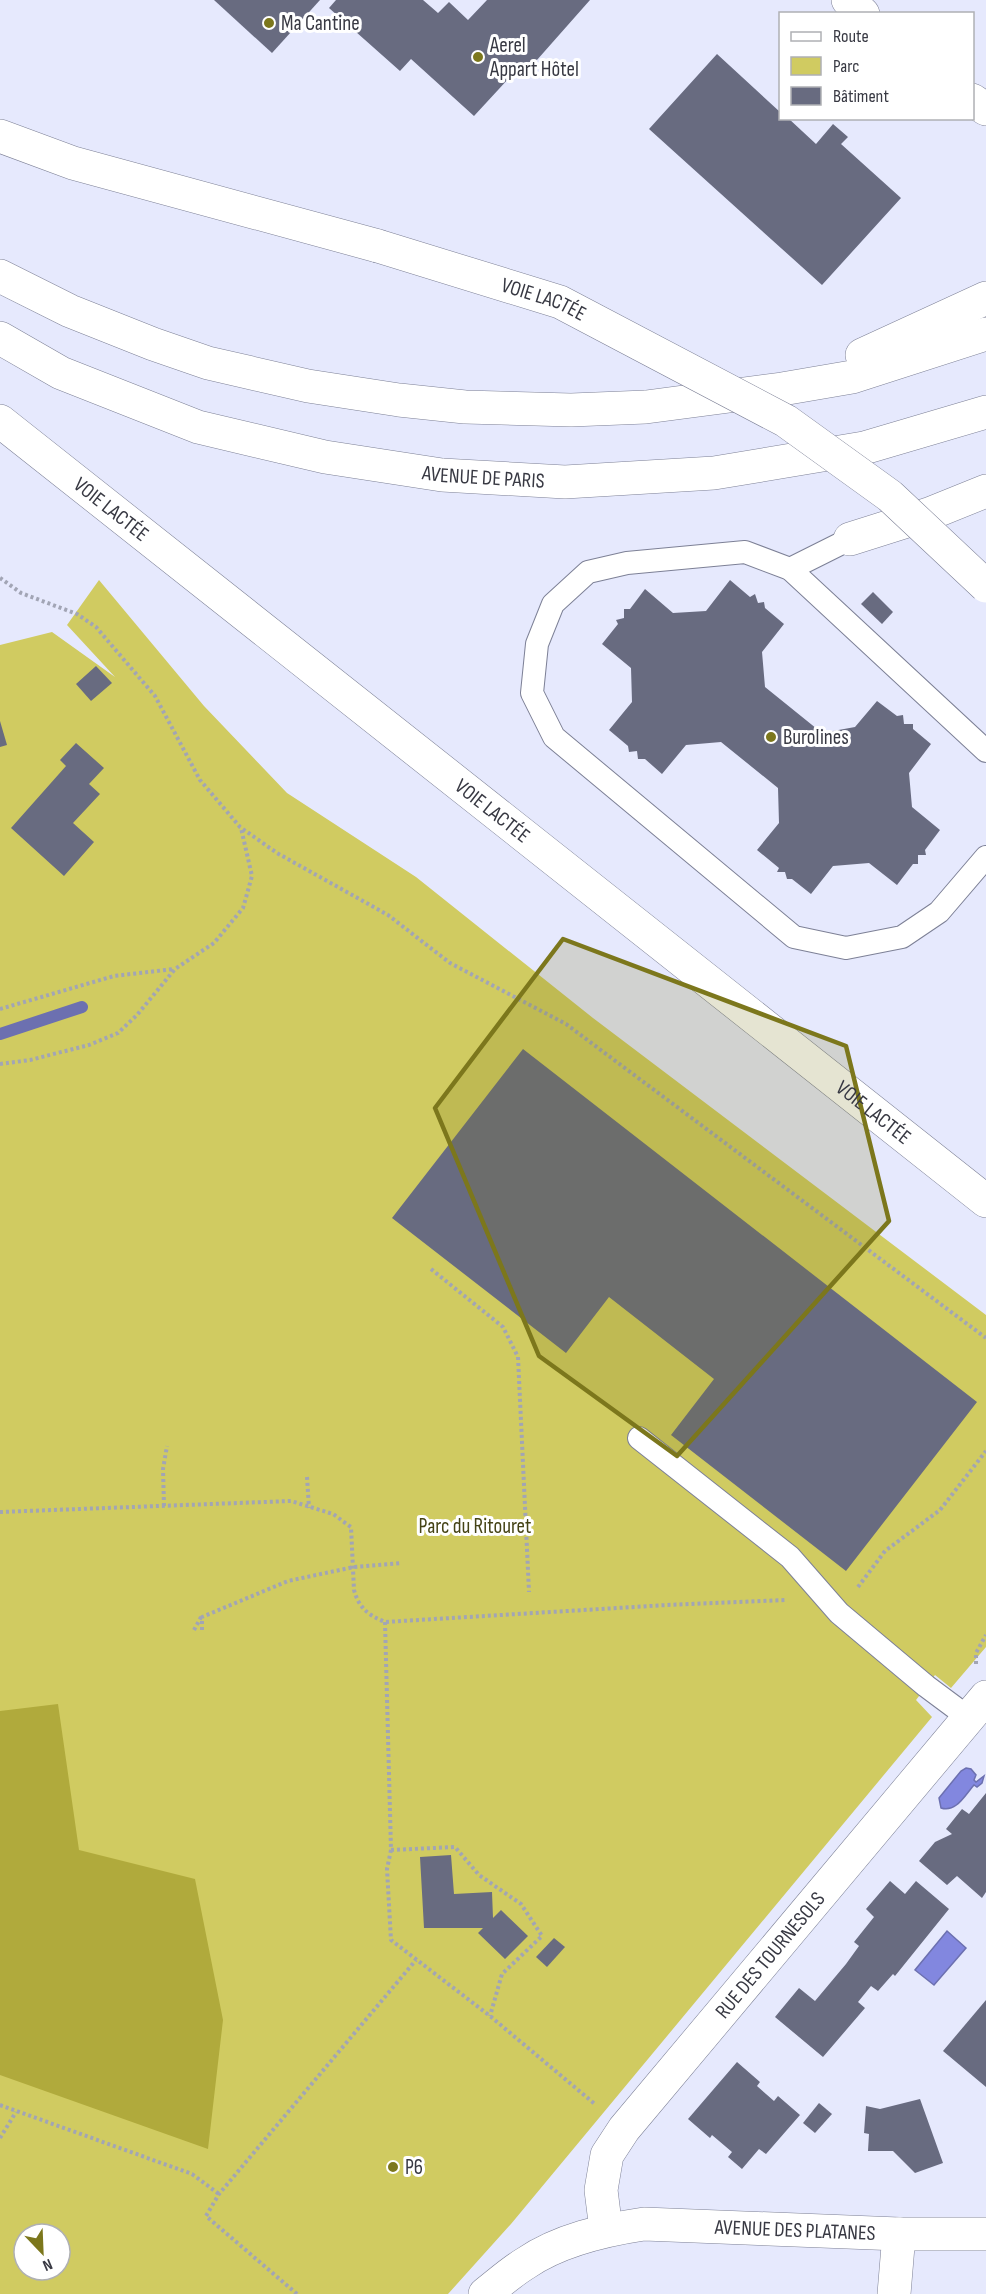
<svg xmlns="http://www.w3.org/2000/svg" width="986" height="2294" font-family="'Sofia Sans Condensed',sans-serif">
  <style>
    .green { fill: #d0cb61; fill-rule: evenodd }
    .forest { fill: #b0aa3c }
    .water { fill: #8287df; stroke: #6c70b0; stroke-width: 1.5 }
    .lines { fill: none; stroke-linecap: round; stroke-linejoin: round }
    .stream { stroke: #6c70b0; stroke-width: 12 }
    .building { fill: #686b80 }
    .lane-casing { stroke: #7d8096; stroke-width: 24 }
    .street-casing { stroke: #7d8096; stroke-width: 34 }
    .highway-casing { stroke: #7d8096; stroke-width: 34 }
    .path { stroke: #a2a5b5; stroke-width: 4; stroke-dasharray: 3 3; stroke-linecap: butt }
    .lane { stroke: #fff; stroke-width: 22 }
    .street { stroke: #fff; stroke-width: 33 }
    .highway { stroke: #fff; stroke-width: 33 }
    .highway-bridge-casing { stroke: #7d8096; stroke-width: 34; stroke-linecap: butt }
    .highway-bridge { stroke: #fff; stroke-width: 33 }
    .marked { fill: #7c771c; fill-opacity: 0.2; stroke: #7c771c; stroke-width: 4.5; stroke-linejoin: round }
    .poi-dot { fill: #7c771c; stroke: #fff; stroke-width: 2 }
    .labels { text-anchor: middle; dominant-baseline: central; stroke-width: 6; stroke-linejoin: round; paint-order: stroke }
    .poi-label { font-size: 21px; fill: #383943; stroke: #fff; text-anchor: start }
    .street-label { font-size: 21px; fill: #383943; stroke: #fff }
    .park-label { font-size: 21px; fill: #454316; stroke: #fff }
  </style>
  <rect width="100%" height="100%" fill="#e6e9fd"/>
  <path class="green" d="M99,580L204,706L287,793L416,877L593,1018L986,1315V1647L951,1688L935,1675L916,1700L932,1717L511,2224L448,2294H0V645L52,632L115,677L67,625ZM24,2234H60V2270H24Z"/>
  <polygon class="forest" points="58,1704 79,1850 195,1879 223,2020 208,2149 0,2075 0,1711"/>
  <g class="water">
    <path d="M966,1768L971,1769L976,1775L974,1780L976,1782L984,1776L982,1783L977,1787L974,1785C965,1795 956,1813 941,1808L939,1798L961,1771Z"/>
    <polygon points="947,1931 966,1948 934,1985 915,1970"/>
  </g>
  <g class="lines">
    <polyline class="stream" points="0,1034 82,1007"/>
  </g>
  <g class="building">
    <polygon points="214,0 320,0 272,53"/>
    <polygon points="336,0 423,0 438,13 449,2 468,20 487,0 590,0 529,69 523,63 474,116 411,59 400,71 329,8"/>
    <polygon points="717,54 780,112 780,118 788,118 816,144 833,124 848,137 841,144 901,198 822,285 649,129"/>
    <polygon points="730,580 750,597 755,594 758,603 764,602 765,608 784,624 762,652 765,687 822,733 855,727 877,701 897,716 903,715 904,724 913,724 913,729 931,744 909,773 912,807 940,830 925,850 926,855 918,855 918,864 913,864 897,885 869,863 833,866 811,894 792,879 787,879 785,872 777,872 779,868 757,850 779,823 778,788 721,742 686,745 662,774 645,759 638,759 637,751 629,752 628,746 609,730 632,702 631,668 602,644 618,624 616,620 624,618 624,609 630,609 645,589 673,613 706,611"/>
    <polygon points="873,592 893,612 882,624 861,604"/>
    <polygon points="96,666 112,683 91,701 76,684"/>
    <polygon points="0,721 7,745 0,747"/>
    <polygon points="76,743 104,768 89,784 100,794 73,823 94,842 64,876 11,828 66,766 60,760"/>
    <polygon points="523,1049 977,1402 846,1571 671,1435 714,1379 609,1297 566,1353 392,1218"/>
    <polygon points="986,1793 986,1892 982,1898 957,1876 947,1885 919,1861 935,1842 952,1834 946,1829 962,1809 969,1814"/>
    <polygon points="451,1855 454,1894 492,1892 493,1918 501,1910 528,1936 505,1959 478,1933 483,1928 424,1928 420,1857"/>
    <polygon points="890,1881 905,1894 916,1881 949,1909 895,1976 893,1974 878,1991 871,1986 858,2002 865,2008 823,2057 775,2017 799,1988 815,2001 846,1964 859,1946 854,1942 874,1917 866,1909"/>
    <polygon points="554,1938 565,1947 547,1967 536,1957"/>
    <polygon points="986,2000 986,2087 943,2051"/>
    <polygon points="737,2062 760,2082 757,2086 774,2101 778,2096 800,2115 766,2154 759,2149 742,2169 728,2157 732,2152 712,2135 710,2138 688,2119"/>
    <polygon points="920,2099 943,2163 915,2173 893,2151 868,2151 869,2134 864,2133 866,2106 880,2109"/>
    <polygon points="819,2103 832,2114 815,2133 803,2123"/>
  </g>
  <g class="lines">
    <g class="lane-casing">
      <g id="lane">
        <polyline points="790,569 850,539"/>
        <polyline points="986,751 790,569 745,552 627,563 588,572 553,604 537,644 532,693 554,737 794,937 846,948 902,937 939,912 986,857"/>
        <polyline points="639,1438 790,1557 839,1613 926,1686 969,1718"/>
      </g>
    </g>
    <g class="street-casing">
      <g id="street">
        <polyline points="848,0 863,14"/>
        <polyline points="972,100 986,109"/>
        <polyline points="850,539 929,514 986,491"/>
        <path id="s1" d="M606,2230L601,2190L607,2155L624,2129L986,1697"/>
        <path id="s2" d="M485,2294C498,2284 511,2272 526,2263C560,2240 604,2230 644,2224L899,2234H986"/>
        <polyline points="894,2294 899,2234"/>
      </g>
    </g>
    <g class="highway-casing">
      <g id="highway">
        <polyline points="0,136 73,163 378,246"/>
        <polyline points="0,276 70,311 153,344 208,363 308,386 399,400 465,407 571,410 646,407 782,389 852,377 986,334"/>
        <path id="s3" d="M0,338L61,373L198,427L325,457L442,475L565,482L714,473L864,448L986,412"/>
        <polyline points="862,355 986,298"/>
        <path id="s4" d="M0,421L986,1201"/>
      </g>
    </g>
    <g class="path">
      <polyline points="0,578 21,593 77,614 96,627 155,696 200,780 240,827 277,853 388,915 450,963 566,1024 986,1338"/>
      <polyline points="0,1009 114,976 174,969"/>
      <polyline points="0,1064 30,1060 89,1045 118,1033 137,1015 175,969 214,943 243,908 252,876 241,828"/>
      <polyline points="431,1269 503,1327 518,1357 529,1592"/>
      <polyline points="307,1477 309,1508"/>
      <polyline points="164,1506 163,1469 167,1446"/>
      <path d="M0,1512L291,1501L333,1514L351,1527L354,1590C359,1608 368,1615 385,1622L667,1605L785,1600"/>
      <polyline points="858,1587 885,1551 940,1510 986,1451"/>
      <polyline points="385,1622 391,1850 387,1869 391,1940 490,2016 596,2105"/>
      <polyline points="194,1630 201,1617"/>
      <polyline points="202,1630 202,1617 288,1581 354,1567 402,1563"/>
      <polyline points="976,1664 976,1653 986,1635"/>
      <polyline points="391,1850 455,1847 479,1875 521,1904 542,1936 502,1974 490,2016"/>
      <polyline points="0,2105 192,2174 219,2194"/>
      <polyline points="0,2138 16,2112"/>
      <polyline points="297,2294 206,2216 219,2194 416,1960"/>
    </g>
    <use href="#lane" class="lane"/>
    <use href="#street" class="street"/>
    <use href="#highway" class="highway"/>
    <g class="highway-bridge-casing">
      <g id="highway-bridge">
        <path id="s5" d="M378,246L560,302L786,421L890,496L986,586"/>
      </g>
    </g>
    <use href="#highway-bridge" class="highway-bridge"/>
  </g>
  <path class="marked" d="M563,939L846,1046L889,1221L677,1456L539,1356L435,1108Z"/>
  <g class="poi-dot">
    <circle cx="269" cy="23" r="6"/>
    <circle cx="478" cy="57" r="6"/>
    <circle cx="771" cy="737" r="6"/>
    <circle cx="393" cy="2167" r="6"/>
  </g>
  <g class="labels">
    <g class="poi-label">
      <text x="281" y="23">Ma Cantine</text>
      <text x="490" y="45">Aerel<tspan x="490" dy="24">Appart Hôtel</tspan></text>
      <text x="783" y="737">Burolines</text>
      <text x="405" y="2167">P6</text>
    </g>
    <g class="street-label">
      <text stroke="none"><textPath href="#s5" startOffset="174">VOIE LACTÉE</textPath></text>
      <text stroke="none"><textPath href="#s3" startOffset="508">AVENUE DE PARIS</textPath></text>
      <text stroke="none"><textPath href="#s4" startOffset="142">VOIE LACTÉE</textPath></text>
      <text stroke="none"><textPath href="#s4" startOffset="628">VOIE LACTÉE</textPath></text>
      <text stroke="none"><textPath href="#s4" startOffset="1114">VOIE LACTÉE</textPath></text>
      <text stroke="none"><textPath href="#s1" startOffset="334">RUE DES TOURNESOLS</textPath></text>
      <text stroke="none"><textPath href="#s2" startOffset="328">AVENUE DES PLATANES</textPath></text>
    </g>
    <g class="park-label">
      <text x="475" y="1526">Parc du Ritouret</text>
    </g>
  </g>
  <rect x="779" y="12" width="195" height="108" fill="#ffffff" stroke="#afb0b4" stroke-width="1.5"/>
  <rect x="791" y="32" width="30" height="9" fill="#ffffff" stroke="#afb0b4" stroke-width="1.5"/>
  <text x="833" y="42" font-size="18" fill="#383943">Route</text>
  <rect x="791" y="57" width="30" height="18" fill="#d0cb61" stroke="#afb0b4" stroke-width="1.5"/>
  <text x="833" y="72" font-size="18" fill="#383943">Parc</text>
  <rect x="791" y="87" width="30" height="18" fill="#686b80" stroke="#afb0b4" stroke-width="1.5"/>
  <text x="833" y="102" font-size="18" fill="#383943">Bâtiment</text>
  <g transform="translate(42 2252) rotate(157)"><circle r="28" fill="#ffffff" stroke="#afb0b4" stroke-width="1.5"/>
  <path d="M0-4.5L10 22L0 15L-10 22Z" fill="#7c771c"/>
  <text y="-9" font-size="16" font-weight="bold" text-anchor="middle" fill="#383943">N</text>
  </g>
</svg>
